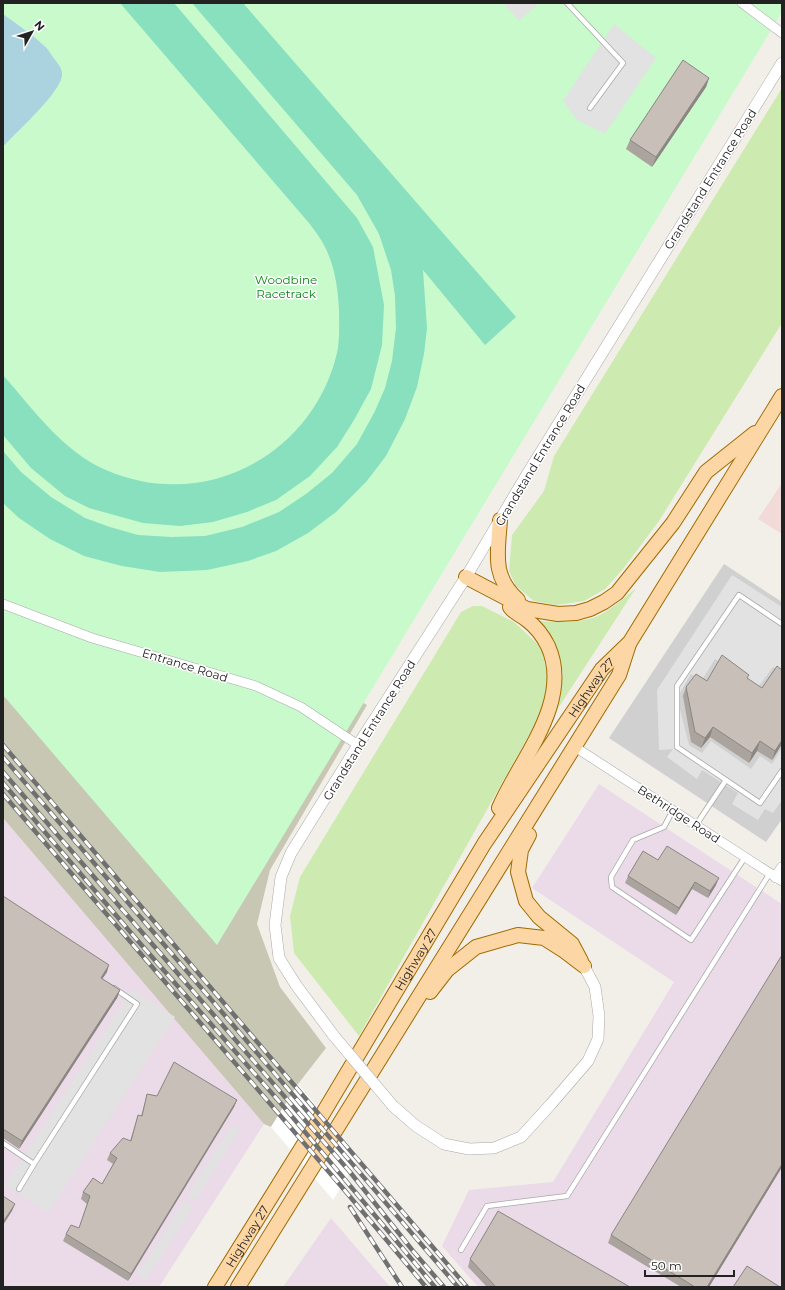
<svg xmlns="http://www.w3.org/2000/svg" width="785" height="1290" font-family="Montserrat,sans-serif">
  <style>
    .commercial { fill: #f2dad9 }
    .industrial { fill: #ebdbe8 }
    .religious { fill: #d0d0d0 }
    .construction { fill: #c7c7b4 }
    .grass { fill: #cdebb0 }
    .park { fill: #c8facc }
    .pitch { fill: #88e0be }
    .parking { fill: #e2e2e2 }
    .water { fill: #aad3df }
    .pier { fill: #fff }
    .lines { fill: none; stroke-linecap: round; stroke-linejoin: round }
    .service-casing { stroke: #a9a9a9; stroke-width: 6 }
    .minor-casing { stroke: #a9a9a9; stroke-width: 10 }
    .tertiary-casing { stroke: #a9a9a9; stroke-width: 12 }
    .primary-casing { stroke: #a06b00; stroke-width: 16 }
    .service { stroke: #fff; stroke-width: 4.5 }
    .minor { stroke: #fff; stroke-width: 9 }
    .tertiary { stroke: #fff; stroke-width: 11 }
    .primary { stroke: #fcd6a4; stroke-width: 14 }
    .rail-casing { stroke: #707070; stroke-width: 4.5 }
    .rail { stroke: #fff; stroke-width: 3; stroke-dasharray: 9; stroke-linecap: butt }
    .tertiary-bridge-casing { stroke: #a9a9a9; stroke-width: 12; stroke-linecap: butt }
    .tertiary-bridge { stroke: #fff; stroke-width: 11 }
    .wall { fill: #aba49e }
    .shaded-wall { fill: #8b8681 }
    .building { fill: #c7bfb8; stroke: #8b8681 }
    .labels { text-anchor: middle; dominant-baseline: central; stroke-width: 3; stroke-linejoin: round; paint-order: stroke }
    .street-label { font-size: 12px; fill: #222; stroke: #fff }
    .park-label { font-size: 12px; fill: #0c8416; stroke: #fff }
  </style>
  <rect width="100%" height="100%" fill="#f2efe9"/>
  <polygon class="commercial" points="782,483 782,534 758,519"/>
  <g class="industrial">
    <polygon points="599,784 782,904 782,1287 478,1287 442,1246 469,1190 553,1182 674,982 532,888"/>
    <polygon points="3,818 264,1124 159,1287 3,1287"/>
    <polygon points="331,1218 390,1287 283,1287"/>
  </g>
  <polygon class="religious" points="724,564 782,602 782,819 766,842 609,738"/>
  <polygon class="construction" points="3,522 288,661 367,705 270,870 257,924 280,987 326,1048 298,1084 271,1127 264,1124 3,818"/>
  <g class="grass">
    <polygon points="782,88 782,323 659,521 623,569 605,589 584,601 556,605 534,601 516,586 509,571 512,535 544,491 554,456"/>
    <path d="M636,588L555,713L563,674L559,653L548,630L538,621C556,622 575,623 593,618C606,614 625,597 636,588Z"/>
    <polygon points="473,606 482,606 514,622 542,648 549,688 532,730 359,1036 294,953 290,916 300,877 461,612"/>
  </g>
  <polygon class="park" points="3,3 782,3 782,12 217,945 3,695"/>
  <g class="pitch">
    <path d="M120,3H174L357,218L373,247L384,305L382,345L371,389L354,420L337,447L310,476L276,500L247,512L213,522L180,526L143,523L89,508L65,496L31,468L3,435V375C34,410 62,451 106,470C204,513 313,455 337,353C340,339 339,324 339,310C338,289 335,268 326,249C322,240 315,231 309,223Z"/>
    <polygon points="192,3 243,3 516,317 485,345 423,270 427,328 424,354 417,387 405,419 386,456 366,482 336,512 308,533 276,551 248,561 207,570 160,572 122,566 84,556 50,539 19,518 3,503 3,451 21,472 51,497 85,518 110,527 138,535 172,537 205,536 242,527 279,512 306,494 332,473 357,444 375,411 385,388 392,361 396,328 395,296 391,270 379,234 357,195"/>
  </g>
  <g class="parking">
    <polygon points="503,3 539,3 519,21"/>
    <polygon points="614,24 656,58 605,134 577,120 563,101"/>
    <polygon points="732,575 782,607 782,673 773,667 759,686 715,659 702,680 691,674 677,698 689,745 702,753 711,741 751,769 760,756 772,764 782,748 782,800 773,813 765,809 758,820 732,804 738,793 702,770 697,779 667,757 673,749 659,750 657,690"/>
    <polygon points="132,989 175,1017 48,1213 5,1185"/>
    <polygon points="232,1125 240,1130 195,1201 187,1195"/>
    <polygon points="185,1200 194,1206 146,1280 137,1275"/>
  </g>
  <path class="water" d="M3,14C16,24 31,33 42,44C48,48 51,55 56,61C59,65 62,69 62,74C63,91 15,133 3,147Z"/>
  <polygon class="pier" points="298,1084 359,1157 333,1200 271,1127"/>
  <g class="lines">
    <g class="service-casing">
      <g id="service">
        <polyline points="567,3 623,63 590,108"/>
        <polyline points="782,624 739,595 677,686 677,747 760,803 782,771"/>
        <polyline points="673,810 664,827 633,840 611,877 612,887 691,940 745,857"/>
        <polyline points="696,825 726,780"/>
        <polyline points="3,1143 34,1164 137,1004 114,988"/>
        <polyline points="19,1189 34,1164"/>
        <polyline points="461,1250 487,1206 567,1196 770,873"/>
      </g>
    </g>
    <g class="minor-casing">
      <g id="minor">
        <polyline points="742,3 782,33"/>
        <polyline points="3,604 92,638 256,686 301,707 358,745"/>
        <polyline points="575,747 782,881"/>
      </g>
    </g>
    <g class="tertiary-casing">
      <g id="tertiary">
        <polyline points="776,877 782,868"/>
        <polyline points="334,1036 296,985 279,958 275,925 281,877 291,853 358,745 466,577 526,476 782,63"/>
        <polyline points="393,1106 416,1126 444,1144 469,1149 494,1148 521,1137 551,1104 588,1061 598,1039 599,1016 595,987 584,966"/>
      </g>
    </g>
    <g class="primary-casing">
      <g id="primary">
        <path d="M500,520C498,552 491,576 518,600"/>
        <polyline points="466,577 527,609 558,614 576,613 590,609 604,602 617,593 673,523 706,472 755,433"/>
        <path d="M499,808C520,759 573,702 548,646C543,636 535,626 527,620C521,615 514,613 510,607"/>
        <polyline points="529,835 521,850 518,872 526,901 539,917 572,944 581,961"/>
        <polyline points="430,992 447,970 476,947 518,935 544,938 563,950 584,966"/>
        <path id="s1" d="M215,1287L319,1120L484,844L602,669L630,642L782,396"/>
        <polyline points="238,1287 619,675 629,644"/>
      </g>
    </g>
    <use href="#service" class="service"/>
    <use href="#minor" class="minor"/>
    <use href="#tertiary" class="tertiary"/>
    <use href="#primary" class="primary"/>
    <g class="rail-casing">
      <g id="rail">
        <polyline points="3,745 467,1287"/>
        <polyline points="3,757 458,1287"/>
        <polyline points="3,772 350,1172 413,1251 444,1287"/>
        <polyline points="3,783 138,941 284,1107 435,1287"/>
        <polyline points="3,794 341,1186 426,1287"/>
        <polyline points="350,1207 402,1287"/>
      </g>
    </g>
    <use href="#rail" class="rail"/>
    <g class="tertiary-bridge-casing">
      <polyline id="tertiary-bridge" points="334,1036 393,1106"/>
    </g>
    <use href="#tertiary-bridge" class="tertiary-bridge"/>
  </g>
  <g class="wall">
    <polygon points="709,78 706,87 652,167 626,149 630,140"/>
    <polygon points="748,678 782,744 772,760 757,751 749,763 710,737 701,748 691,742 683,696 686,687 707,681"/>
    <polygon points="658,860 716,885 708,898 692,889 676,915 625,883 628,876"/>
    <polygon points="3,896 107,972 102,979 120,990 117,998 19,1149 3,1138"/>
    <polygon points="147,1094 157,1096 237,1100 234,1107 128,1281 63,1241 66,1234 79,1228 87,1204 81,1199 83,1192 102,1184 113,1164 107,1160 110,1153 130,1141 138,1115 141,1116 145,1102"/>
    <polygon points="782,1167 709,1287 681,1287 608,1243 611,1235"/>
    <polygon points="470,1259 630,1287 487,1287 468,1267"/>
  </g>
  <g class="shaded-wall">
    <polygon points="709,78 706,87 652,167 656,157"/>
    <polygon points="713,727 710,737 701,748 705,738"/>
    <polygon points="782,740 782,744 772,760 775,751"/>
    <polygon points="760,741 757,751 749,763 752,753"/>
    <polygon points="719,878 716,885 708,898 710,891"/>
    <polygon points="695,882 692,889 676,915 679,908"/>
    <polygon points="109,965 107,972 98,985 101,978"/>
    <polygon points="120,990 117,998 19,1149 22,1141"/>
    <polygon points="237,1100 234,1107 128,1281 131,1274"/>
    <polygon points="782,1164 782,1167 709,1287 707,1287"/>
    <polygon points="15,1204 12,1211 3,1225 3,1222"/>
  </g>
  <g class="building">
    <polygon points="683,60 709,78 656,157 630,140"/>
    <polygon points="722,655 749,675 747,678 762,688 777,666 782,670 782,740 775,751 760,741 752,753 713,727 705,738 695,732 686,687 696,674 707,681"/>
    <polygon points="667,846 719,878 710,891 695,882 679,908 628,876 643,851 658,860"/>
    <polygon points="3,896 109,965 101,978 120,990 22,1141 3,1129"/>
    <polygon points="782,955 782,1164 707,1287 695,1287 611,1235"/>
    <polygon points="174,1062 237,1100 131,1274 66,1234 71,1225 79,1228 90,1196 83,1192 93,1178 102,1184 117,1158 110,1153 123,1138 131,1141 138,1115 142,1116 147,1094 157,1096"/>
    <polygon points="3,1196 15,1204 3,1222"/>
    <polygon points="498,1211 630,1287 496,1287 470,1259"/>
    <polygon points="747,1266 780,1287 733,1287"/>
  </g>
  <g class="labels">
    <g class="street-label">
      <text transform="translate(710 179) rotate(-58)">Grandstand Entrance Road</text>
      <text transform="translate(540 455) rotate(-59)">Grandstand Entrance Road</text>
      <text transform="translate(185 665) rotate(17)">Entrance Road</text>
      <text stroke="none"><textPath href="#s1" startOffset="708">Highway 27</textPath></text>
      <text transform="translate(369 730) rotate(-58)">Grandstand Entrance Road</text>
      <text transform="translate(679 814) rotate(33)">Bethridge Road</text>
      <text stroke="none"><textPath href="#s1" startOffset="384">Highway 27</textPath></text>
      <text stroke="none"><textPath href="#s1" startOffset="60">Highway 27</textPath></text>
    </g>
    <g class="park-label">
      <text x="286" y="279">Woodbine<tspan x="286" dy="14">Racetrack</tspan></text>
    </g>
  </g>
  <rect width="785" height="1290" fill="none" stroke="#222222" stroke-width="8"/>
  <g transform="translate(32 32) rotate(51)" stroke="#ffffff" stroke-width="3" paint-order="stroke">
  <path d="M0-3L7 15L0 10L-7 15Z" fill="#222222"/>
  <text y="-6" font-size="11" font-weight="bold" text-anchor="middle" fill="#222222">N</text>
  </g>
  <path d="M645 1270v6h89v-6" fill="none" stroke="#222222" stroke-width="2"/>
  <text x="651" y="1270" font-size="12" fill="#222222" stroke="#ffffff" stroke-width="3" paint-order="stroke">50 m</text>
</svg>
